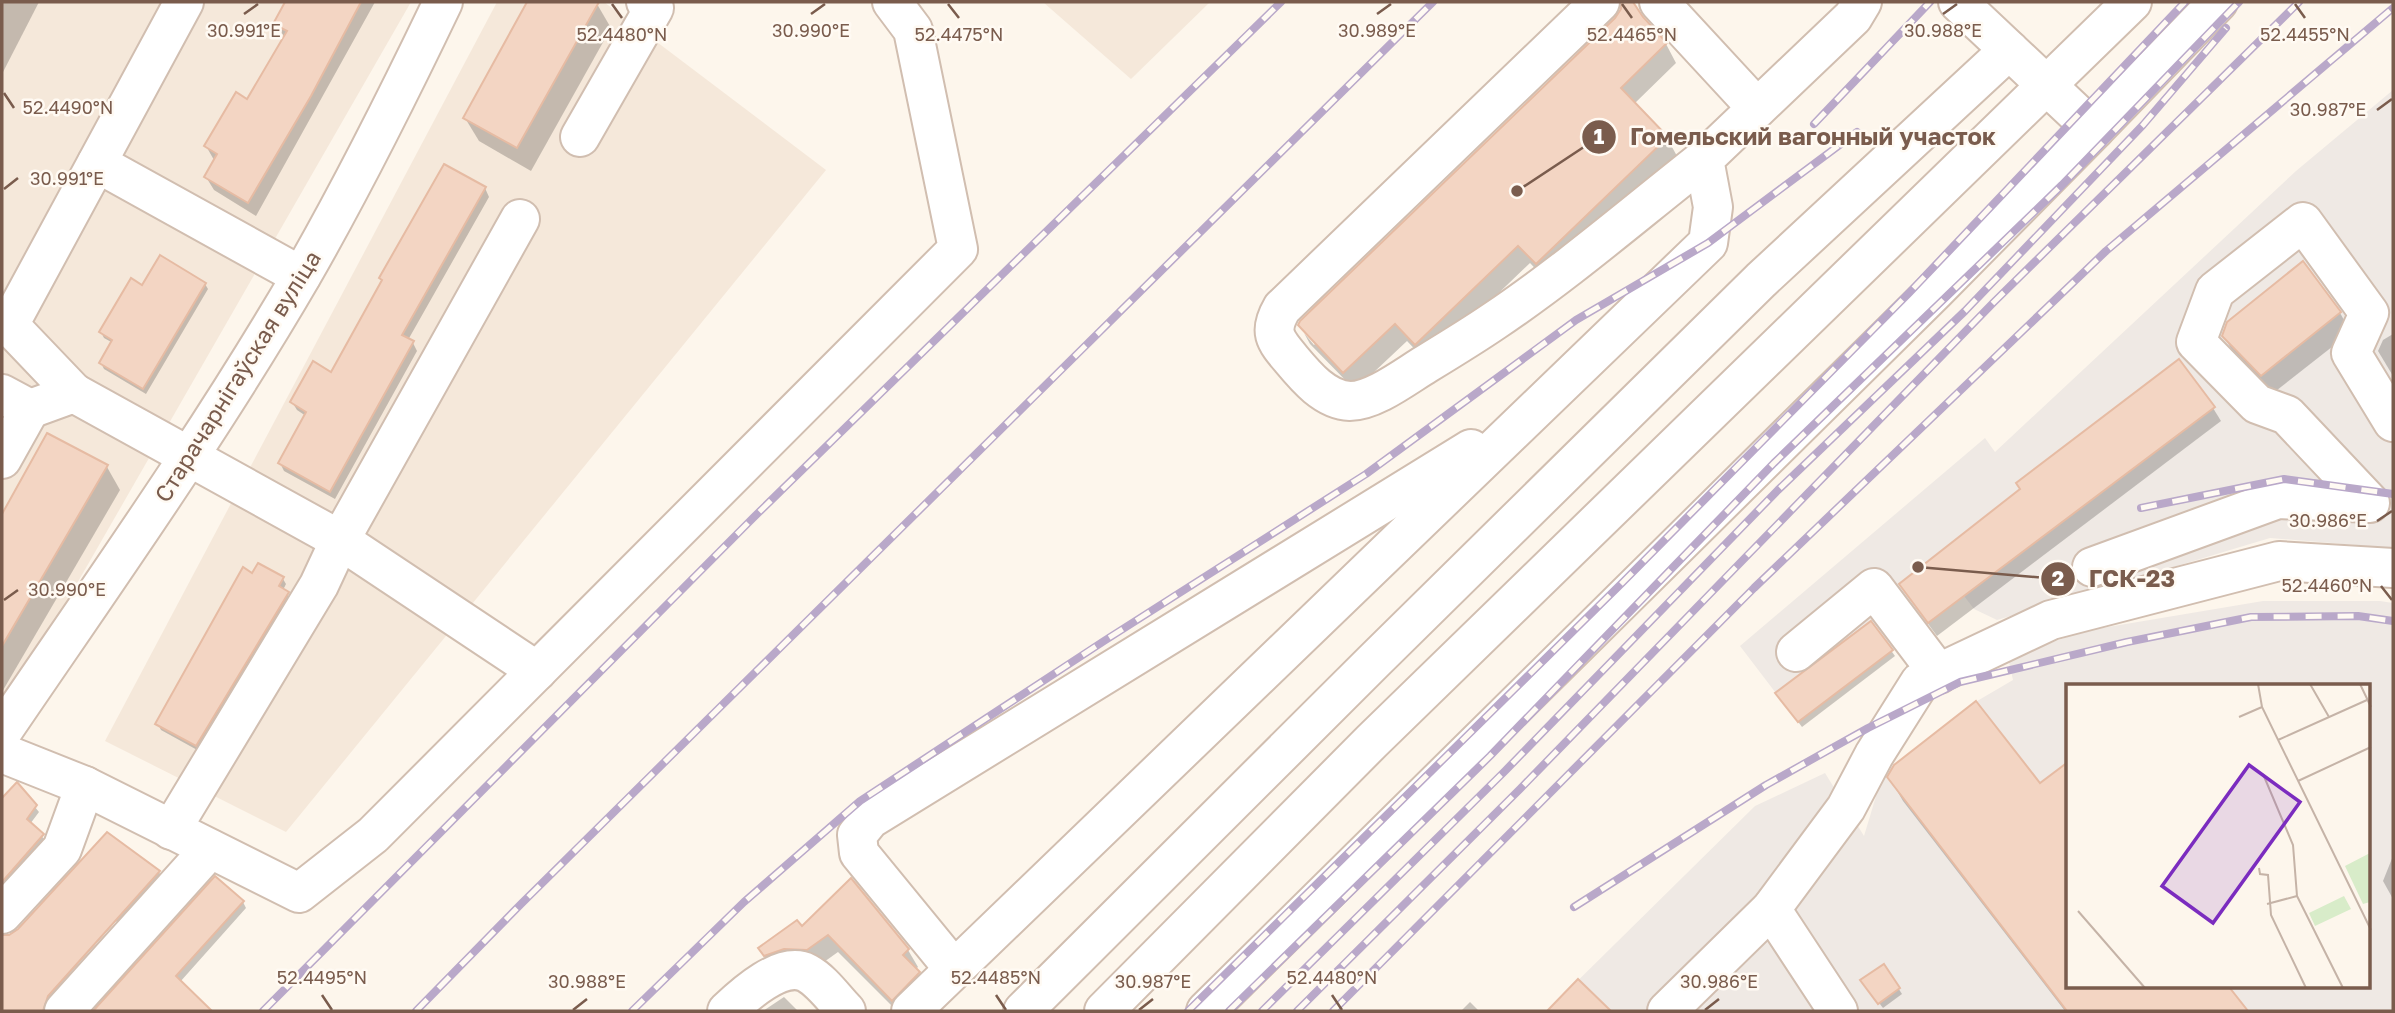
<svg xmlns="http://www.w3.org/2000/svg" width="2395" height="1013" font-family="'Golos Text',sans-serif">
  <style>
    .residential { fill: #f5e8da }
    .industrial { fill: #efe9e4; fill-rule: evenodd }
    .shadow { fill: #0003 }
    .building { fill: #f3d5c3; stroke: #e6bba3; stroke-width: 2 }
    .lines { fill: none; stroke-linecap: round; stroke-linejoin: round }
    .minor-casing { stroke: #d1beb0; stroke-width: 42 }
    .minor { stroke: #fff; stroke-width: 38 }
    .rail-casing { stroke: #b9a8c9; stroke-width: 8 }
    .rail { stroke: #fffaf3; stroke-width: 5; stroke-dasharray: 16; stroke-linecap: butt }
    .ticks { fill: none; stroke: #7a5c4d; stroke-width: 2.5 }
    .labels { text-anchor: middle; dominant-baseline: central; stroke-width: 5; stroke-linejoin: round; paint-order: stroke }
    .street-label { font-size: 23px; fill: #7a5c4d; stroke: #fffaf3 }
    .inset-road { fill: none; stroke: #c5b3a7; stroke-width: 2 }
    .view { fill: #7b2cbf; fill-opacity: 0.15; stroke: #7b2cbf; stroke-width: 3.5 }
    .inset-edge { fill: none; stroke: #7a5c4d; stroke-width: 3.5 }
    .ticks-label { font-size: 18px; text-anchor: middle; fill: #7a5c4d; stroke: #fffaf3; stroke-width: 5; stroke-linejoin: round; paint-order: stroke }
    .leader { fill: none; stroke: #7a5c4d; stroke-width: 2.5 }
    .callout-dot { fill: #7a5c4d; stroke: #fffaf3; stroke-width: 2.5 }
    .mark-label { font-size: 21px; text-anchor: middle; font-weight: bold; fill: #fff }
    .callout-label { font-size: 24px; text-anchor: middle; font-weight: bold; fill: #7a5c4d; stroke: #fffaf3; stroke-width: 5; stroke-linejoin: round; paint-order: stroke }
  </style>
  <rect width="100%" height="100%" fill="#fdf6ec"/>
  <g class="residential">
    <polygon points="2,2 411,2 2,714"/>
    <polygon points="497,2 604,2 826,170 286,832 105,741"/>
    <polygon points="1043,2 1210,2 1131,79"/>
  </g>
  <g class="industrial">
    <polygon points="2393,90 2393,548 2270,538 1997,620 1974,609 1964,596 1798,722 1740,646 1985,438 1995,452 2296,171"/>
    <path d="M2263,601H2380L2393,603V1011H1547L1755,806L1825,773L1864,836L1883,773L1972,704L2013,680L2008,658L2084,631ZM2068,686H2369V987H2068Z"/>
  </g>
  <g class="shadow">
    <polygon points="2,2 39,2 2,74"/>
    <polygon points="287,2 375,2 256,216 214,190 206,177 214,160 206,146 248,101 285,38 276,24"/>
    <polygon points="529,2 593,2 597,4 611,28 531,171 479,141 465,118"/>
    <polygon points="1623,2 1630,2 1666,44 1676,63 1634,104 1667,138 1677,156 1547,281 1530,263 1427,362 1407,341 1355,390 1310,344 1304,333 1314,345 1315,344 1300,325 1617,19 1622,9"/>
    <polygon points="485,188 489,197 408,340 413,343 417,351 335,499 284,471 280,463 306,416 297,410 292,402 332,374 383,282 381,278"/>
    <polygon points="2303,264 2340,313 2351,332 2272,394 2234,354 2224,336"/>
    <polygon points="205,284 208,289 146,394 104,369 101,363 113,343 104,338 101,332 143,287"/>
    <polygon points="2393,334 2393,376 2378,351 2383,340"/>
    <polygon points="2213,408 2221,421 1937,636 1909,598 1901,585 2022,490"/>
    <polygon points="48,435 107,467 120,490 2,692 2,517"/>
    <polygon points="253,575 283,579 286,584 283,590 291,599 199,751 161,730 158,724"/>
    <polygon points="1871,623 1895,656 1802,727 1781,699"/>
    <polygon points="1889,777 2068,987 2227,987 2245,1011 2065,1011 1903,801"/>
    <polygon points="17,785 39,812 30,824 46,841 2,892 2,802"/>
    <polygon points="107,834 159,872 162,878 120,925 116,921 37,1011 2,1011 2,951"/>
    <polygon points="2393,856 2393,899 2383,881"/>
    <polygon points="215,878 243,902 246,908 180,982 209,1011 96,1011"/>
    <polygon points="802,929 908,950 918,967 915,970 928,990 897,1011 838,952 817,967 770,966 760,949"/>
    <polygon points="1884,966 1902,994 1883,1008 1866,986"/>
    <polygon points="784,997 798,1011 763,1011"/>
    <polygon points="1470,1002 1479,1011 1461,1011"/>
  </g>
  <g class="building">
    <polygon points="285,2 361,2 311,96 248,203 204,177 217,154 204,146 236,92 247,99 287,31 273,24"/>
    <polygon points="527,2 599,2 517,148 463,118"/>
    <polygon points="1621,2 1633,2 1643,17 1667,43 1621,88 1668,137 1536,264 1518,246 1415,345 1395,324 1343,373 1298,325 1300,321 1615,18 1621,9"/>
    <polygon points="444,164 486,187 402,335 414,341 330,492 278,463 306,412 290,402 313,361 331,372 382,280 379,278"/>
    <polygon points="160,255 206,283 143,389 99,363 112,340 99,332 131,278 142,285"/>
    <polygon points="2303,261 2341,312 2261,376 2222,336 2227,322"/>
    <polygon points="2179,359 2215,407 1928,623 1899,584 2020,489 2016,483"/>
    <polygon points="47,433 108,465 2,646 2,514"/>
    <polygon points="258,563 284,577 279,586 289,592 196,746 155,724 243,567 252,573"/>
    <polygon points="1871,621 1893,650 1798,722 1775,693"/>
    <polygon points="1976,701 2040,783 2068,762 2068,987 2229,987 2248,1011 2067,1011 1887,777 1894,765"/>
    <polygon points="17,782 37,805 27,819 44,834 2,882 2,798"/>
    <polygon points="107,832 160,871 48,996 43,1011 2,1011 2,935 9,935 18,929"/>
    <polygon points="215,876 244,901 176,976 212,1011 93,1011"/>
    <polygon points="851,878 909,949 903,955 920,972 892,1001 828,935 807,950 784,949 764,956 758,948 797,920 802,926"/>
    <polygon points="1884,964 1900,988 1878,1004 1860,980"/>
    <polygon points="1578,979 1611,1011 1547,1011"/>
  </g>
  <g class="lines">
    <g class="minor-casing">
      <g id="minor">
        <path d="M1600,2L1282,308C1268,332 1275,340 1291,359C1306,377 1325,400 1350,401C1374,401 1406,376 1426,364C1449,350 1472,336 1494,321C1567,272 1635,213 1704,159"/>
        <polyline points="1659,2 1757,108"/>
        <polyline points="2094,130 2218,2"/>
        <polyline points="580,137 654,8 646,2"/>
        <polyline points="97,163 301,276"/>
        <polyline points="74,393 9,325 184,2"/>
        <polyline points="2,394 30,409 2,459"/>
        <polyline points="30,409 74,393 340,540 537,671"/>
        <polyline points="2092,567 2278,499 2370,503 2287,415 2257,404 2196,342 2215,291 2303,222 2369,313 2351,353 2393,422"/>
        <polyline points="1796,652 1874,588 1939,674"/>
        <path d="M2,732C104,582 210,433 302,275C353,186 399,94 443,2"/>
        <polyline points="2,753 85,786 299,893 373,835 958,249 913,30 892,2"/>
        <polyline points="171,830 319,585 340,540 520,219"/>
        <polyline points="1771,909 1838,1011"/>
        <polyline points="2,914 62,849 85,786"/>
        <polyline points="954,969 859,853 857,835 870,819 1471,449"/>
        <polyline points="64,1011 210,849"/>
        <path d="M727,1011C744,995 782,960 807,973C822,981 835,1000 846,1011"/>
        <polyline points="911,1011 1708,243 1713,207 1704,159 1853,17 1862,2"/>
        <polyline points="1023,1011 1373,662 1761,280 2009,50"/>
        <polyline points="1104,1011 1372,741 2132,2"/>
        <polyline points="1206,1011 1935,291 2094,130 1958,2"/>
        <polyline points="1667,1011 1771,909 1846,808 1874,755 1920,682 2051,620 2279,561 2393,568"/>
      </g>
    </g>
    <use href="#minor" class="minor"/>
    <g class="rail-casing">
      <g id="rail">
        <polyline points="1814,124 1930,2"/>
        <polyline points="2141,508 2284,479 2393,494"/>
        <polyline points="1574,907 1766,785 1868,728 1960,682 2127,642 2251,617 2358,616 2393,621"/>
        <polyline points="263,1011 753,518 1281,2"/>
        <polyline points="416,1011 521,904 1433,2"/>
        <polyline points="632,1011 744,902 860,801 1104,641 1366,474 1576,320 1708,243 1857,132"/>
        <polyline points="1188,1011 1622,583 1909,293 2185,2"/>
        <polyline points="1229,1011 1490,756 1774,463 2062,185 2239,2"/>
        <polyline points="1262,1011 1505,771 1778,490 1965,311 2143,125 2226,28"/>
        <polyline points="1297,1011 1520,789 1994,302 2299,2"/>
        <polyline points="1333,1011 1754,588 2106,251 2393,8"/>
      </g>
    </g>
    <use href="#rail" class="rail"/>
  </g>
  <path class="ticks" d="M612,4L622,18M948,4L959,18M1622,4L1632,18M2295,4L2305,18M244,14L258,4M811,14L825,4M1377,14L1391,4M1943,14L1957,4M4,93L14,108M2377,110L2392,99M4,189L18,178M2377,521L2392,511M2381,586L2392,600M4,600L18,590M322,995L332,1010M996,995L1006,1010M1332,995L1342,1010M573,1010L587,999M1139,1010L1153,999M1705,1010L1719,999"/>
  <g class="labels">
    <g class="street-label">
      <text transform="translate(237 376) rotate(-58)">Старачарнігаўская вуліца</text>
    </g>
  </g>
  <g transform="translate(2066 684)">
    <rect width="304" height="304" fill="#fdf6ec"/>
    <path d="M304,169V218L297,220L279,182ZM278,212L285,225L249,242L243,229Z" fill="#d8ecc9"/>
    <path class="inset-road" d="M192,0L196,23L305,246M244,0L263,33M294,0L305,23M173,33L196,23M212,56L301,16M197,90L227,161L231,212L277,304M232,97L305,63M193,184L194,190L202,191L205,231L240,304M201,220L231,212M12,227L79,304"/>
    <path class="view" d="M183,81L234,118L147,239L96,202Z"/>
    <rect width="304" height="304" class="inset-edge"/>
  </g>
  <g class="ticks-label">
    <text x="244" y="37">30.991°E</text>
    <text x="811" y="37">30.990°E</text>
    <text x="1377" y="37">30.989°E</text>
    <text x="1943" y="37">30.988°E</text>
    <text x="622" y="41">52.4480°N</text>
    <text x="959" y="41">52.4475°N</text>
    <text x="1632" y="41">52.4465°N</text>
    <text x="2305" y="41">52.4455°N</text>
    <text x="68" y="114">52.4490°N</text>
    <text x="2328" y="116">30.987°E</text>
    <text x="67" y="185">30.991°E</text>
    <text x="2328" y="527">30.986°E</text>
    <text x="2327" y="592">52.4460°N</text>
    <text x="67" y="596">30.990°E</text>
    <text x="322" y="984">52.4495°N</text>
    <text x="996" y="984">52.4485°N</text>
    <text x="1332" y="984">52.4480°N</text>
    <text x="587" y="988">30.988°E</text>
    <text x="1153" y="988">30.987°E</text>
    <text x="1719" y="988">30.986°E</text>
  </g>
  <path class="leader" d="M1517 191L1599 137M1918 567L2058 579"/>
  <g class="callout-dot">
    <circle cx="1517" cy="191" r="7"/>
    <circle cx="1918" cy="567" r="7"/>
    <circle cx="1599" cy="137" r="18"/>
    <circle cx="2058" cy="579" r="18"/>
  </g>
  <g class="mark-label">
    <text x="1599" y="144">1</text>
    <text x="2058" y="586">2</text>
  </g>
  <g class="callout-label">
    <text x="1813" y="145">Гомельский вагонный участок</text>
    <text x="2132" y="587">ГСК-23</text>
  </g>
  <rect width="2395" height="1013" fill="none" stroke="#7a5c4d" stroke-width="7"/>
</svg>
